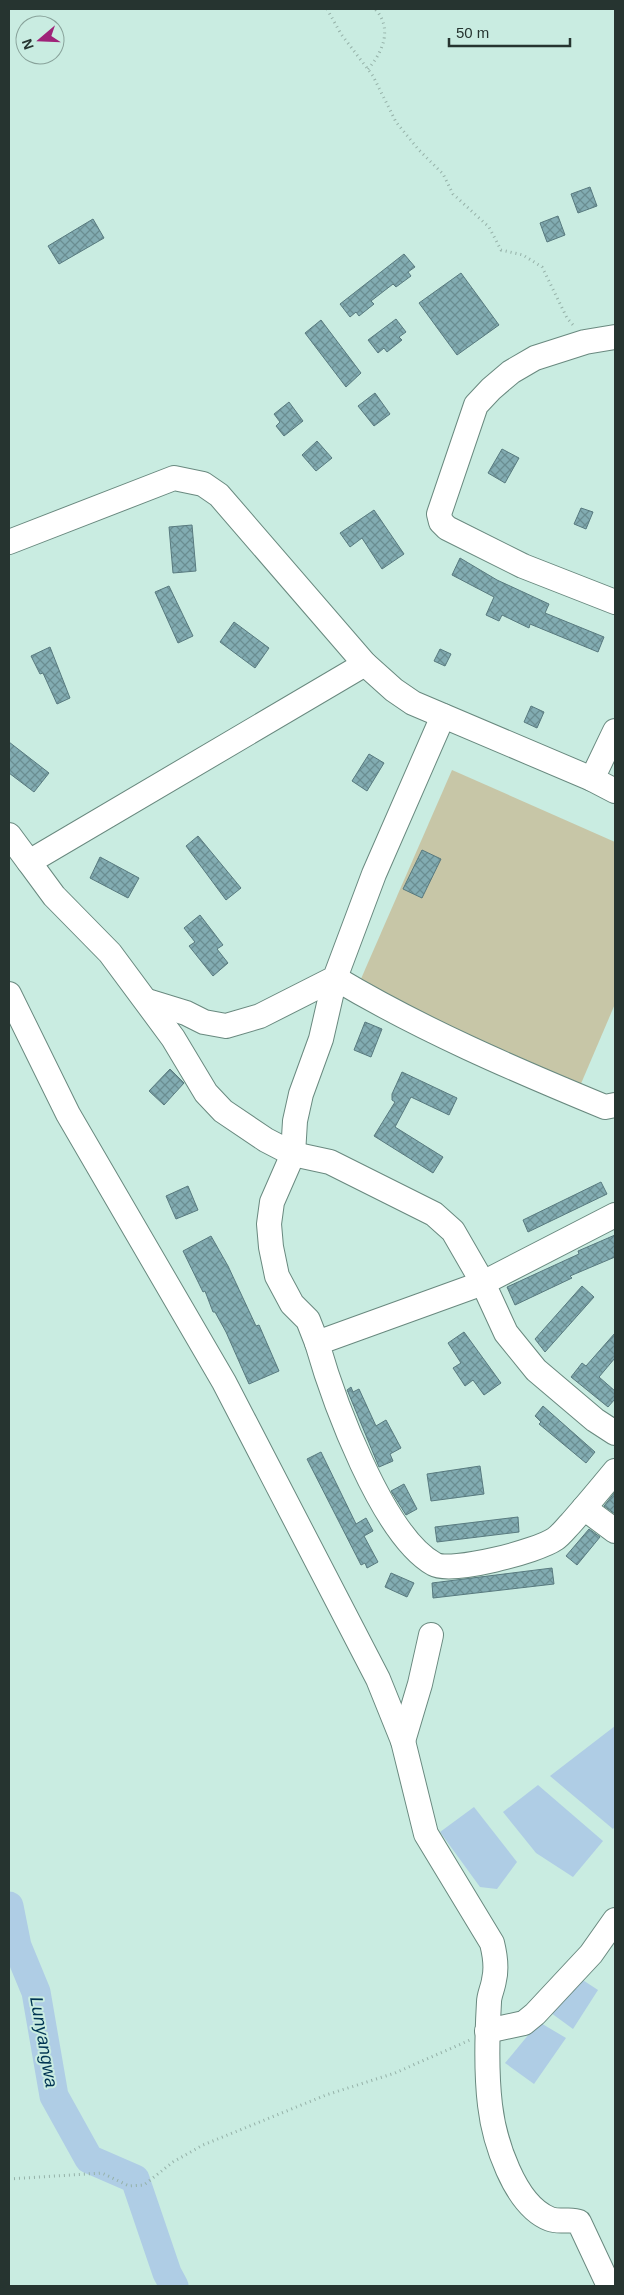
<svg xmlns="http://www.w3.org/2000/svg" width="624" height="2295" font-family="Arial,sans-serif">
  <style>
    .park { fill: #c7c6a7 }
    .water { fill: #afcde5 }
    .lines { fill: none; stroke-linecap: round; stroke-linejoin: round }
    .river { stroke: #afcde5; stroke-width: 29 }
    .building { fill: url(#building-cross-hatch); stroke: #587a7f }
    .minor-casing { stroke: #69897f; stroke-width: 26 }
    .path { stroke: #95b1a8; stroke-width: 3; stroke-dasharray: 1 4; stroke-linecap: butt }
    .minor { stroke: #fff; stroke-width: 24 }
    .labels { text-anchor: middle; dominant-baseline: central; stroke-width: 4; stroke-linejoin: round; paint-order: stroke }
    .water-label { font-size: 18px; font-style: italic; fill: #003453; stroke: #c9ece1 }
  </style>
  <defs>
    <pattern id="building-cross-hatch" width="8" height="8" patternUnits="userSpaceOnUse" patternTransform="scale(1.25)"><rect width="8" height="8" fill="#82acb2"/><path d="M0 0l8 8M0 8l8-8" fill="none" stroke="#6a8d91"/></pattern>
  </defs>
  <rect width="100%" height="100%" fill="#c9ece1"/>
  <polygon class="park" points="452,770 615,842 615,1004 580,1086 357,988"/>
  <g class="water">
    <polygon points="615,1726 615,1826 613,1829 550,1776"/>
    <polygon points="538,1785 603,1841 573,1877 536,1853 503,1812"/>
    <polygon points="474,1807 517,1862 497,1889 480,1887 440,1832"/>
    <polygon points="575,1975 598,1990 573,2029 547,2010"/>
    <polygon points="539,2022 566,2038 534,2084 505,2063"/>
  </g>
  <g class="lines">
    <polyline class="river" points="9,1906 17,1946 36,1992 54,2096 89,2159 135,2179 167,2273 174,2286"/>
  </g>
  <g class="building">
    <polygon points="590,187 597,206 578,213 571,194"/>
    <polygon points="558,216 565,235 547,242 540,223"/>
    <polygon points="93,219 104,238 59,264 48,246"/>
    <polygon points="404,254 415,267 408,272 411,276 396,287 393,284 371,301 374,304 359,316 356,312 350,317 340,304"/>
    <polygon points="461,273 499,325 457,355 419,303"/>
    <polygon points="396,319 406,332 399,337 402,340 387,352 384,348 378,353 368,340"/>
    <polygon points="321,320 361,373 346,387 305,333"/>
    <polygon points="375,393 390,414 374,426 358,406"/>
    <polygon points="289,402 303,421 284,436 276,426 280,422 274,414"/>
    <polygon points="317,441 332,458 316,471 302,455"/>
    <polygon points="502,449 519,458 505,483 488,473"/>
    <polygon points="581,508 593,512 586,529 574,524"/>
    <polygon points="374,510 404,554 382,569 362,538 350,547 340,533"/>
    <polygon points="192,525 196,571 173,573 169,527"/>
    <polygon points="460,558 497,580 549,604 545,613 604,637 598,652 530,624 529,628 502,615 499,621 486,615 494,597 452,575"/>
    <polygon points="169,586 193,636 178,643 155,592"/>
    <polygon points="234,622 269,648 255,668 220,642"/>
    <polygon points="50,647 70,698 57,704 43,673 40,674 31,656"/>
    <polygon points="440,649 451,654 445,666 434,661"/>
    <polygon points="531,706 544,712 537,728 524,722"/>
    <polygon points="9,742 49,773 34,792 9,773"/>
    <polygon points="369,754 384,763 367,791 352,781"/>
    <polygon points="198,836 241,888 226,900 186,846"/>
    <polygon points="422,850 441,859 422,898 403,889"/>
    <polygon points="100,857 139,878 128,898 90,878"/>
    <polygon points="200,915 223,945 217,949 228,963 213,976 189,946 195,942 184,928"/>
    <polygon points="365,1022 382,1029 371,1057 354,1050"/>
    <polygon points="170,1069 184,1083 164,1105 149,1091"/>
    <polygon points="402,1072 457,1098 449,1115 411,1097 395,1127 443,1157 433,1173 374,1136 395,1102 392,1100 392,1094"/>
    <polygon points="601,1182 607,1194 528,1232 523,1220"/>
    <polygon points="188,1186 198,1210 176,1219 166,1196"/>
    <polygon points="615,1235 615,1257 570,1276 572,1278 515,1305 507,1287 579,1254 578,1251"/>
    <polygon points="211,1236 228,1266 256,1326 259,1325 279,1371 249,1384 226,1332 215,1312 213,1312 205,1291 203,1292 183,1251"/>
    <polygon points="582,1286 594,1297 545,1352 535,1339"/>
    <polygon points="464,1332 501,1383 484,1395 473,1380 465,1386 453,1368 461,1363 448,1343"/>
    <polygon points="615,1333 615,1358 599,1377 615,1391 615,1399 608,1407 571,1377 582,1363 586,1366"/>
    <polygon points="351,1387 353,1392 359,1389 376,1426 386,1420 401,1448 390,1454 393,1461 379,1467 348,1392 347,1390"/>
    <polygon points="543,1406 595,1452 586,1463 539,1424 541,1422 535,1416"/>
    <polygon points="321,1452 356,1524 366,1518 373,1531 364,1536 378,1562 367,1568 365,1563 361,1565 307,1459"/>
    <polygon points="480,1466 484,1494 431,1501 427,1474"/>
    <polygon points="404,1484 417,1509 406,1515 391,1491"/>
    <polygon points="615,1492 615,1514 604,1506"/>
    <polygon points="518,1517 519,1532 437,1542 435,1527"/>
    <polygon points="589,1529 600,1537 577,1565 566,1556"/>
    <polygon points="552,1568 554,1584 433,1598 432,1583"/>
    <polygon points="391,1573 414,1583 407,1597 385,1587"/>
  </g>
  <g class="lines">
    <g class="minor-casing">
      <g id="minor">
        <polyline points="615,337 585,342 535,358 511,372 491,389 476,405 439,514 441,522 447,528 523,566 615,602"/>
        <polyline points="9,542 174,478 203,484 219,495 365,664 394,690 413,703 592,779 615,731"/>
        <polyline points="592,779 615,791"/>
        <polyline points="9,835 29,862 365,664"/>
        <polyline points="29,862 54,896 110,953 173,1038 206,1093 223,1111 266,1140 293,1154 330,1162 434,1214 453,1231 483,1283 506,1333 536,1370 595,1420 615,1433"/>
        <path d="M9,994L68,1114L224,1382L378,1679L403,1741L426,1834L492,1943C495,1955 497,1968 494,1980C493,1988 489,1995 489,2002C487,2036 486,2072 490,2105C494,2140 514,2205 550,2219C560,2223 570,2218 579,2222L609,2286"/>
        <polyline points="147,1001 186,1013 204,1022 226,1026 260,1016 335,978 374,874 443,716"/>
        <path d="M615,1215L483,1283L317,1343C333,1399 382,1535 434,1564C451,1574 538,1551 555,1539C561,1535 566,1528 571,1523C586,1506 601,1488 615,1471"/>
        <path d="M317,1343L308,1320L292,1304L277,1276L271,1247L269,1224L272,1202L293,1154L295,1121L301,1094L321,1039L335,978C420,1029 513,1069 605,1107L615,1105"/>
        <polyline points="584,1508 615,1531"/>
        <polyline points="403,1741 420,1684 431,1635"/>
        <polyline points="487,2031 524,2023 535,2014 591,1954 615,1920"/>
      </g>
    </g>
    <g class="path">
      <polyline points="327,9 341,34 373,76 396,122 418,149 443,174 453,194 489,227 501,250 523,255 542,267 567,318 573,325"/>
      <path d="M368,69C383,52 393,28 375,9"/>
      <polyline points="9,2179 102,2173 129,2186 144,2185 173,2162 203,2145 326,2095 395,2073 470,2040"/>
    </g>
    <use href="#minor" class="minor"/>
  </g>
  <g class="labels">
    <g class="water-label">
      <text transform="translate(44 2042) rotate(80)">Lunyangwa</text>
    </g>
  </g>
  <rect width="624" height="2295" fill="none" stroke="#263430" stroke-width="20"/>
  <g transform="translate(40 40) rotate(251)"><circle r="24" fill="#c9ece1" stroke="#88a29a"/>
  <path d="M0-4L9 19L0 12L-9 19Z" fill="#9f2379"/>
  <text y="-8" font-size="14" font-weight="bold" text-anchor="middle" fill="#263430">N</text>
  </g>
  <path d="M449 38v8h121v-8" fill="none" stroke="#263430" stroke-width="2.5"/>
  <text x="456" y="38" font-size="15" fill="#263430" stroke="#c9ece1" stroke-width="4" paint-order="stroke">50 m</text>
</svg>
